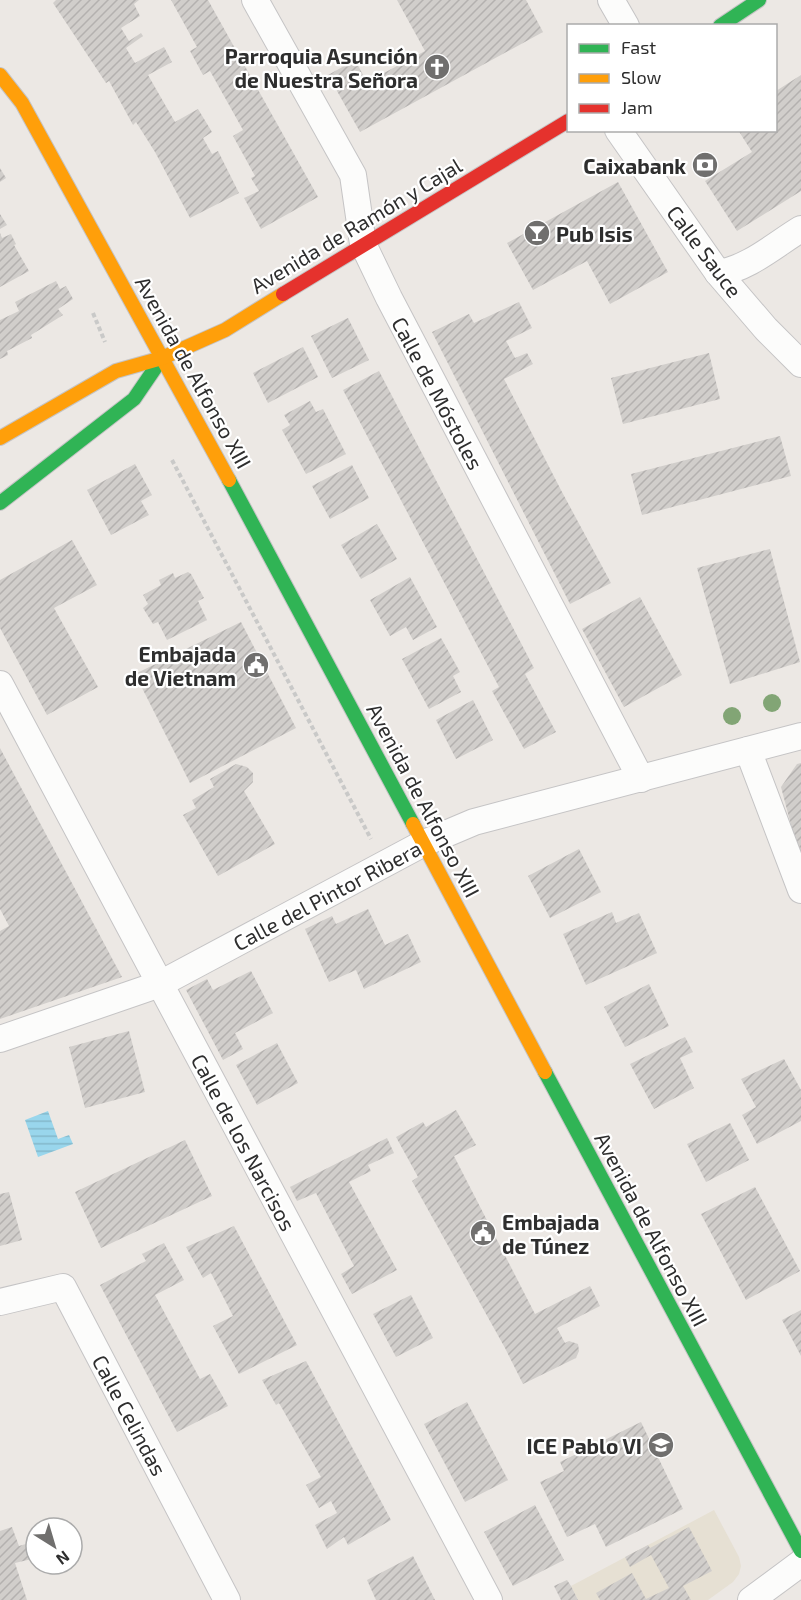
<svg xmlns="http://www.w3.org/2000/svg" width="801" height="1600" font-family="'Exo 2',sans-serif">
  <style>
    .education { fill: #e6e0d3 }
    .water { fill: url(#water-rules) }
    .building { fill: url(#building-hatch) }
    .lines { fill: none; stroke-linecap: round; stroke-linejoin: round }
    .street-casing { stroke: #c5c4c5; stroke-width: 28 }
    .fast-casing { stroke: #c5c4c5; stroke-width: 16 }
    .slow-casing { stroke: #c5c4c5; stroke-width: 16 }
    .jam-casing { stroke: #c5c4c5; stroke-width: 16 }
    .path { stroke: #c9c9c8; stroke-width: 4; stroke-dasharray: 4.5 3; stroke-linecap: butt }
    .street { stroke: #fcfcfb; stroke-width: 26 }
    .fast { stroke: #30b455; stroke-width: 14 }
    .slow { stroke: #ff9f0a; stroke-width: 14 }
    .jam { stroke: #e5322d; stroke-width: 14 }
    .tree { fill: #82a575 }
    .labels { text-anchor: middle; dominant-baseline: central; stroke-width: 4.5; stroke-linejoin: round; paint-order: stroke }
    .poi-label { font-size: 21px; font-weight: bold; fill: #2e2e2e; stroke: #fff; text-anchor: end }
    .street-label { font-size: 21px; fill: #2e2e2e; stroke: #fff }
  </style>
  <defs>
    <pattern id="water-rules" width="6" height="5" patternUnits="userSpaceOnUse" patternTransform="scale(1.5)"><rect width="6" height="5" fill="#99d6ec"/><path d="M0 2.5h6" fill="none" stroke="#84b8cb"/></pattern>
    <pattern id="building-hatch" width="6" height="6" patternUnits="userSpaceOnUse" patternTransform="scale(1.5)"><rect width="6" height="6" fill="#d1cecb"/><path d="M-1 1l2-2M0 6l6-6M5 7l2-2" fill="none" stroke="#b4b1af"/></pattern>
  </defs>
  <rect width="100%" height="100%" fill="#ece8e4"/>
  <polygon class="education" points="714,1510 739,1557 741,1566 739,1574 733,1582 708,1600 578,1600 571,1586"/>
  <polygon class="water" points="48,1111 58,1139 69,1135 73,1144 38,1157 25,1120"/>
  <g class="building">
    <polygon points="56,0 139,0 134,4 140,16 121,28 129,41 141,33 143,36 126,48 135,63 164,47 172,62 148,75 175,122 198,109 212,132 203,138 212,154 218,151 239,193 190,218 155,152 136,122 133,125 109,81 106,83 53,3"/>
    <polygon points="171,0 208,0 318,197 261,229 244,198 259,191 251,178 255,176 233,136 243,130 210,71 203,75 190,51 197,47"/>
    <polygon points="397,0 526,0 543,32 360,132 328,75 355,60 367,82 425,51"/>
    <polygon points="801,75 801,191 737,231 705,181 752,152 738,130 776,130 776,91"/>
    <polygon points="0,168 6,178 0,182"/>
    <polygon points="618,182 668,272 610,304 587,261 533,290 507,243"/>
    <polygon points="0,214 7,225 0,229"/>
    <polygon points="0,233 2,238 11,234 16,244 14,245 29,271 0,287"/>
    <polygon points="56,281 60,289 66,286 73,299 58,309 63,315 31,335 32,338 7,351 8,355 0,359 0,320 19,311 15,302"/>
    <polygon points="519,302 532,328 506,341 515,358 527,353 533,364 504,379 562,492 611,583 570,604 432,332 469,314 474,323"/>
    <polygon points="348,318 369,360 332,378 311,336"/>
    <polygon points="303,347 318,377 268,403 253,373"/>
    <polygon points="709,353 720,399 623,424 611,378"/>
    <polygon points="379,371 534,668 525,674 556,732 524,749 492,691 499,687 343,390"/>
    <polygon points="310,401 316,412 323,409 346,454 306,474 282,430 290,425 284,415"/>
    <polygon points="780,436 791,476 642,515 631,474"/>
    <polygon points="135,464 152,495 141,501 149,515 111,535 87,490"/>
    <polygon points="352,465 369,498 330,519 312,486"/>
    <polygon points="377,524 397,559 361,579 341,545"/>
    <polygon points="72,540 97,585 54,608 98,687 47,715 0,628 0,580"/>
    <polygon points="770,549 800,662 730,684 697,568"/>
    <polygon points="188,572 191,574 204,598 198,601 207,620 167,640 158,622 153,624 143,608 148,604 143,595 161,585 159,580 173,573 175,578"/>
    <polygon points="410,577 437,627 413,640 406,627 390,636 370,600"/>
    <polygon points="640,597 682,675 624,707 582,629"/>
    <polygon points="241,622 296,728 190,783 135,674"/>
    <polygon points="441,638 460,672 453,676 461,692 429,709 402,659"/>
    <polygon points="473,700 493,740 456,759 436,720"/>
    <polygon points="0,748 122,977 0,1019 0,931 9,926 0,909"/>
    <polygon points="801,763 801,859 800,859 781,787 797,764"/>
    <polygon points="236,764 247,767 253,773 253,782 244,791 275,844 218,876 183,815 196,808 192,800 214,787 210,779"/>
    <polygon points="579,849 601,892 550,918 528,876"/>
    <polygon points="368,909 385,945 408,934 421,962 364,989 356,970 329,982 305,929 332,916 336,924"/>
    <polygon points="612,912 616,923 639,913 657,953 586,985 563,934"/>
    <polygon points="251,971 273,1013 235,1033 243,1049 223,1060 186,990 207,979 213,990"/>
    <polygon points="649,984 669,1026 625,1047 604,1007"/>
    <polygon points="129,1031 145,1092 85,1108 69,1047"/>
    <polygon points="685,1037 693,1052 680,1058 694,1088 654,1109 630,1064"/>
    <polygon points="277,1043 298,1083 257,1105 236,1065"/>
    <polygon points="784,1059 801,1090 801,1121 757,1144 742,1115 756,1107 741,1079"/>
    <polygon points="456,1110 476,1145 454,1156 535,1314 590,1286 600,1306 557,1328 565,1343 569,1341 578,1344 579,1351 576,1358 523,1384 505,1348 412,1181 418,1177 396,1137 423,1122 426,1127"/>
    <polygon points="730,1123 749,1160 706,1182 687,1144"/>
    <polygon points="387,1138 394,1153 368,1165 371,1171 349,1182 397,1270 352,1294 341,1274 354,1266 316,1193 297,1201 290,1187"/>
    <polygon points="185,1140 212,1196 101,1248 75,1192"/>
    <polygon points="755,1187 800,1271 746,1300 701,1214"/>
    <polygon points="9,1192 22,1240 0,1246 0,1194"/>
    <polygon points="234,1226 297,1345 239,1374 213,1326 233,1316 211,1273 203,1278 186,1247"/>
    <polygon points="164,1243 184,1280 155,1295 200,1379 210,1374 228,1406 177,1432 100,1285 146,1261 142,1254"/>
    <polygon points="411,1295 433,1338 396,1357 373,1314"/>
    <polygon points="801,1310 801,1356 782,1320"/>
    <polygon points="306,1361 391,1520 348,1545 344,1537 327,1549 315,1525 337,1513 331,1501 319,1508 306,1485 321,1477 279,1403 276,1405 262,1380"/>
    <polygon points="467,1402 508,1480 465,1502 424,1424"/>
    <polygon points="641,1422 683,1509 606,1547 595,1524 567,1537 540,1482 564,1471 560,1462"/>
    <polygon points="535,1505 564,1560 513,1586 484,1532"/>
    <polygon points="12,1527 19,1546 36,1541 36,1558 15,1563 27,1600 0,1600 0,1531"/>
    <polygon points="689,1527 712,1571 683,1586 691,1600 600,1600 596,1593 632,1573 646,1599 669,1588 651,1555 630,1567 625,1557 648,1545 650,1548"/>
    <polygon points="413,1556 435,1600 376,1600 367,1580"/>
    <polygon points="567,1580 571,1586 578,1600 561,1600 554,1586"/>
  </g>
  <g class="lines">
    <g class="street-casing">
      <g id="street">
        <polyline points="255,0 353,175 363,244 389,298 641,779"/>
        <polyline points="611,0 626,26"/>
        <polyline points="618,130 718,273 766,329 801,364"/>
        <path d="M718,273C748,269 776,244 801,229"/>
        <polyline points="0,684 489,1600"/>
        <polyline points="748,750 801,890"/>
        <polyline points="0,1039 160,984 422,844 474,822 801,736"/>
        <polyline points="0,1302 63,1287 227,1600"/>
        <polyline points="751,1600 801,1563"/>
      </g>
    </g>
    <g class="fast-casing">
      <g id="fast">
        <polyline points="720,26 759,0"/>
        <polyline points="229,480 413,824"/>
        <polyline points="0,503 134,399 162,358"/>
        <polyline points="545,1072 801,1551"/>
      </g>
    </g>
    <g class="slow-casing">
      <g id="slow">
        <polyline points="0,75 22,103 229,480"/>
        <polyline points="0,438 116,371 162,358 225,330 283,294"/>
        <polyline points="413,824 545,1072"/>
      </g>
    </g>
    <g class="jam-casing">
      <polyline id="jam" points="283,294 568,121"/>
    </g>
    <g class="path">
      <polyline points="93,313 105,342"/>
      <polyline points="172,460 371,839"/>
    </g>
    <use href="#street" class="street"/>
    <use href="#fast" class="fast"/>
    <use href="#slow" class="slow"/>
    <use href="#jam" class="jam"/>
  </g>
  <g class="tree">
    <circle cx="772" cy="703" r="9"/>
    <circle cx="732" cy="716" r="9"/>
  </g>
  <defs>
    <g id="church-disc" transform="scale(1.35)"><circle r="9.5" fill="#706f6e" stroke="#fff"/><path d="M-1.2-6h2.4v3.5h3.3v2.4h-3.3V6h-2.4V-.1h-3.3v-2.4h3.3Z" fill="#fff"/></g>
    <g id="bank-disc" transform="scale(1.35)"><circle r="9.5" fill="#706f6e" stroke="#fff"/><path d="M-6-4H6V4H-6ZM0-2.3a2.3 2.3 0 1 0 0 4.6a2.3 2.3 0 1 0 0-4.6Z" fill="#fff"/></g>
    <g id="bar-disc" transform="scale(1.35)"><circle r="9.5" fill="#706f6e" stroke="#fff"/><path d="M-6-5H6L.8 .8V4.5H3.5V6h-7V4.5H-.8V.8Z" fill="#fff"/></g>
    <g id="civic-disc" transform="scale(1.35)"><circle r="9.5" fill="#706f6e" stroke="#fff"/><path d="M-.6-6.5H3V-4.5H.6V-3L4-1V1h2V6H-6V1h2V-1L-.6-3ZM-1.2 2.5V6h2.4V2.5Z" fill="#fff"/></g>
    <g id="school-disc" transform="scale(1.35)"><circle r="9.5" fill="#706f6e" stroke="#fff"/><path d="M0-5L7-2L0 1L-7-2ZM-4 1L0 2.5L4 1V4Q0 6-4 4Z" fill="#fff"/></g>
  </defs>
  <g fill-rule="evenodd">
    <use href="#church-disc" x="437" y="67"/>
    <use href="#bank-disc" x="705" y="165"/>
    <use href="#bar-disc" x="537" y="233"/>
    <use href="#civic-disc" x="256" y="665"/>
    <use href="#civic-disc" x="483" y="1233"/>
    <use href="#school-disc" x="661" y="1445"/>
  </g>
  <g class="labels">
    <g class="poi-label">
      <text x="418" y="55">Parroquia Asunción<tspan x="418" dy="24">de Nuestra Señora</tspan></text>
      <text x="686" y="165">Caixabank</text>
      <text x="556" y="233" text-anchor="start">Pub Isis</text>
      <text x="236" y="653">Embajada<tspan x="236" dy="24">de Vietnam</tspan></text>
      <text x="502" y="1221" text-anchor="start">Embajada<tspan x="502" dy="24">de Túnez</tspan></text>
      <text x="642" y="1445">ICE Pablo VI</text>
    </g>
    <g class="street-label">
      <text transform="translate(356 225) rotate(-31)">Avenida de Ramón y Cajal</text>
      <text transform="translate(705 251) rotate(53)">Calle Sauce</text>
      <text transform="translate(194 372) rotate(61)">Avenida de Alfonso XIII</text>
      <text transform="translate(438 393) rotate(62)">Calle de Móstoles</text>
      <text transform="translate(424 800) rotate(62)">Avenida de Alfonso XIII</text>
      <text transform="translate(327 895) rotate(-28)">Calle del Pintor Ribera</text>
      <text transform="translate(244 1142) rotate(62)">Calle de los Narcisos</text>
      <text transform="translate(652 1229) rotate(62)">Avenida de Alfonso XIII</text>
      <text transform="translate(130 1415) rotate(62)">Calle Celindas</text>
    </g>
  </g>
  <rect x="567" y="24" width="210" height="108" fill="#ffffff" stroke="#ababab" stroke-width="1.5"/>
  <rect x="579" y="44" width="30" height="9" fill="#30b455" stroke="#ababab" stroke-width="1.5"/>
  <text x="621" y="54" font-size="18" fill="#2e2e2e">Fast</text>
  <rect x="579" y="74" width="30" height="9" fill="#ff9f0a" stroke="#ababab" stroke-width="1.5"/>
  <text x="621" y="84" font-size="18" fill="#2e2e2e">Slow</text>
  <rect x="579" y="104" width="30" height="9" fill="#e5322d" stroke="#ababab" stroke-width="1.5"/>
  <text x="621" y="114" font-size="18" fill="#2e2e2e">Jam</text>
  <g transform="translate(54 1546) rotate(143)"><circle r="28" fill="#ffffff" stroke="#ababab" stroke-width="1.5"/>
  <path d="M0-4.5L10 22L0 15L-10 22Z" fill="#706f6e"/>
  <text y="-9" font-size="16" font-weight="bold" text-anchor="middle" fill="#2e2e2e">N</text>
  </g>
</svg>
